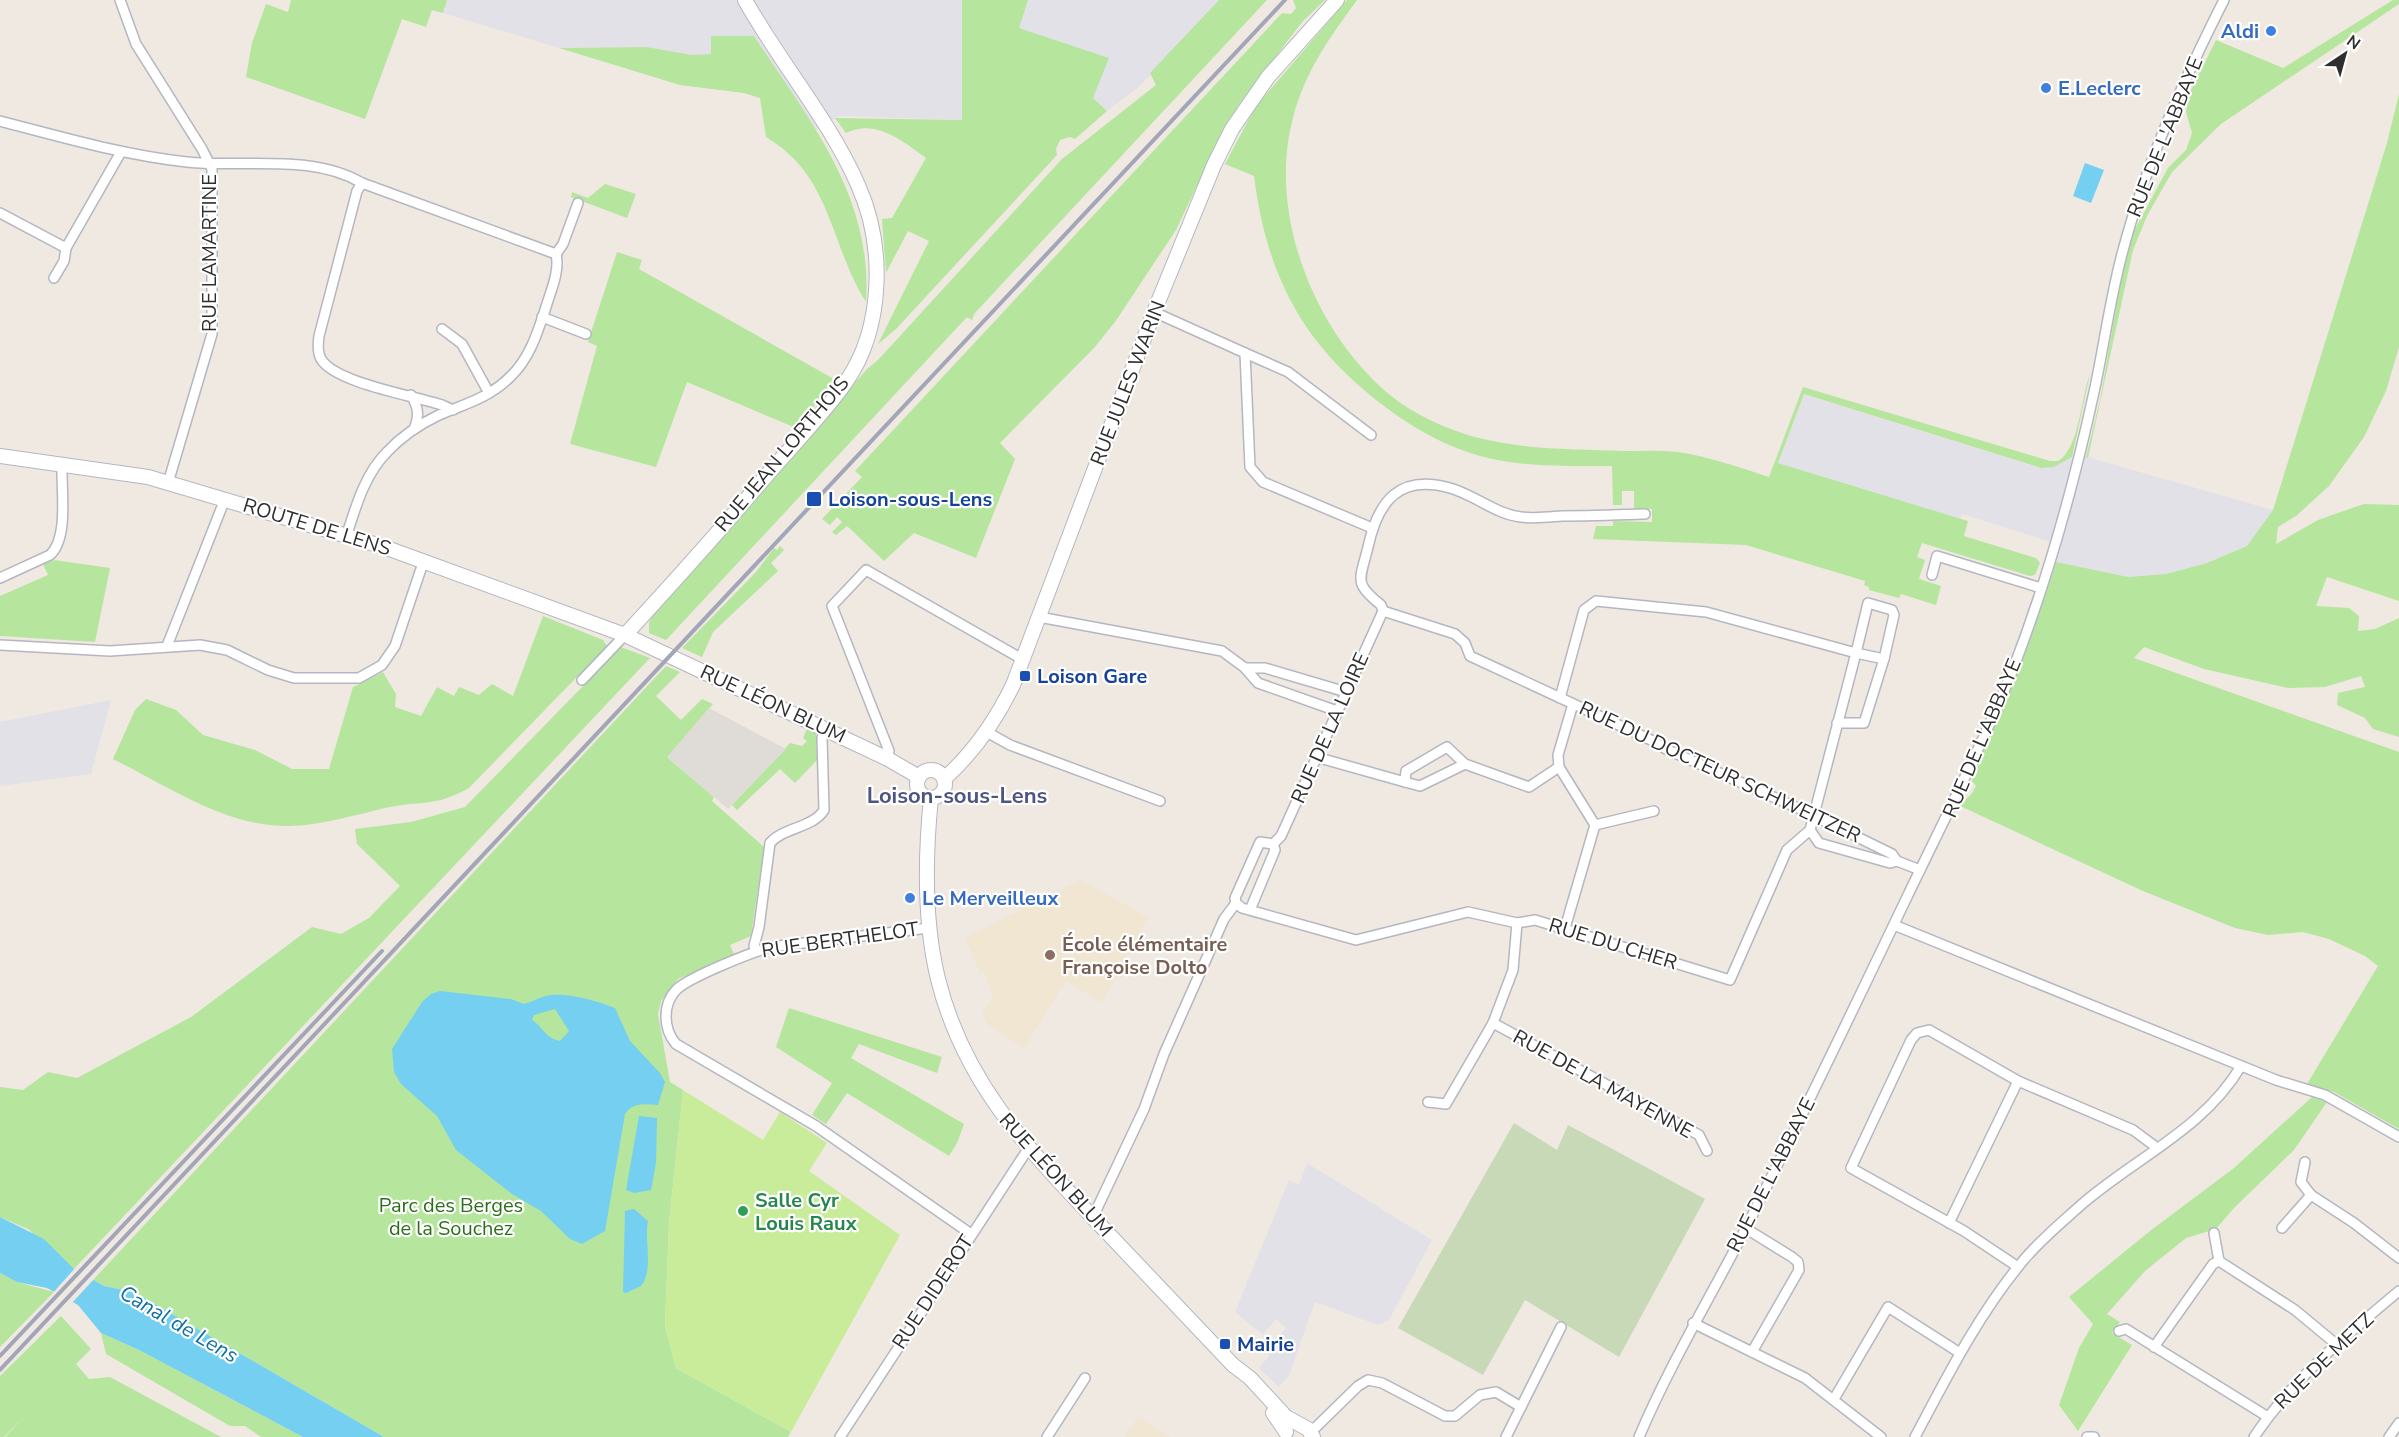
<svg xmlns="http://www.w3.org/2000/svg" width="2399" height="1437" font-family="'Nunito Sans',sans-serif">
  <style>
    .industrial { fill: #e3e1e8 }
    .education { fill: #f0e6d1 }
    .green { fill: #b6e59e }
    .cemetery { fill: #c8d9b8 }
    .pitch { fill: #c9ec9a }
    .plaza { fill: #dfdcd8 }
    .water { fill: #75cff0; fill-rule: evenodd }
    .pier { fill: #efe9e1 }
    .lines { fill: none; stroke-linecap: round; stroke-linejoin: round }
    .street-casing { stroke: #b4b7c1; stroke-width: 12 }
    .secondary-casing { stroke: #b4b7c1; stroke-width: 16 }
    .street { stroke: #fff; stroke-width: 9 }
    .secondary { stroke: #fff; stroke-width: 14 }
    .rail { stroke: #a3a6b8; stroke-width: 4 }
    .shop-dot { fill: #3f7fe0; stroke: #fff; stroke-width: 2 }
    .transit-dot { fill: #1a4fb4; stroke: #fff; stroke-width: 2 }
    .education-dot { fill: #8d6e63; stroke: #fff; stroke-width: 2 }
    .leisure-dot { fill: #2e9e5b; stroke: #fff; stroke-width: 2 }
    .labels { text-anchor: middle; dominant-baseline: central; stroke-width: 4.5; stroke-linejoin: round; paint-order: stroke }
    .shop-label { font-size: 20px; font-weight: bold; fill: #366cbe; stroke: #fff; text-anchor: start }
    .street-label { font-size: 20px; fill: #2e2e2e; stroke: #fff }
    .transit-label { font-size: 20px; font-weight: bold; fill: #164399; stroke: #fff; text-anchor: start }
    .education-label { font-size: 20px; font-weight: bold; fill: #785e54; stroke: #fff; text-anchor: start }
    .leisure-label { font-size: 20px; font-weight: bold; fill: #27864d; stroke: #fff; text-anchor: start }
    .park-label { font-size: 20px; fill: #2c6e1b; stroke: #fff }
    .water-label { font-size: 21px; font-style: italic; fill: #0d6fa3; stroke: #fff }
    .quarter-label { font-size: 22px; font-weight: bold; fill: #4d5680; stroke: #fff }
  </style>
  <rect width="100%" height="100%" fill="#efe9e1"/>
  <g class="industrial">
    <polygon points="447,0 1219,0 1141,85 1107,111 1093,98 962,120 839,116 816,130 754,36 711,36 712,54 692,55 647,47 559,48 443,13"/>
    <polygon points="1803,394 2040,468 2072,457 2073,453 2273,510 2247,546 2207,563 2166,574 2128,577 2101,574 2056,562 2061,545 1962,514 1960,519 1778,463"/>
    <polygon points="111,700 91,774 0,786 0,722"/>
    <polygon points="1307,1163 1432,1240 1389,1320 1378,1325 1315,1302 1289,1375 1279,1387 1259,1368 1269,1356 1265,1351 1286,1328 1276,1319 1263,1335 1235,1312 1289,1180 1299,1185"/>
  </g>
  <g class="education">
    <polygon points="1080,880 1148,917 1102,1003 1066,981 1024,1048 987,1024 982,1014 993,996 984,971 980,973 965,938"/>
    <polygon points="1138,1417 1170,1437 1125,1437"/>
  </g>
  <g class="green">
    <polygon points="291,0 447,0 443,13 432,10 426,27 402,19 365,119 246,77 252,43 266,4 288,12"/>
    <path d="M962,0H1028L1019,28L1109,58L1093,98L1107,111L1075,139L1070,137L1060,140L1056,149L1057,155L896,329L878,344L929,241L908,231L886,273L882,219L892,218L926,158C903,141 875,118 846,133L835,118L962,120Z"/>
    <polygon points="1219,0 1267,0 974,314 972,320 967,317 666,640 649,633 649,622 653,615 867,369 878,360 1062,159 1156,85 1150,73"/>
    <polygon points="1293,0 1325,0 1303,21 1239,104 1210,158 1176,230 1115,322 1094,348 1000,443 1015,459 976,558 914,533 884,561 847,526 836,535 832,532 842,522 837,517 830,525 822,519 862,477 855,471 1282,13 1291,14 1296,8"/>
    <path d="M1347,0H1357C1329,39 1305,71 1293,118C1267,214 1315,333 1390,395C1413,414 1446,429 1475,437C1523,450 1575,449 1623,451C1641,451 1660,450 1678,452C1709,457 1739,467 1769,477L1803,387L2050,461H2058C2079,450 2081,397 2090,374L2072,457L2054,467L2041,468L1804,394L1778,463L1968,521L1964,536L2036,558L2040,563L2035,575L2030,576L1922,543L1917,557L1925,560L1919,579L1941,586L1936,605L1901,594L1899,598L1869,590V587L1864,585L1865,581L1746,545L1593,539L1596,526H1613V521L1652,522V509H1634V491H1622V505H1613L1612,466C1576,466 1538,467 1503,461C1460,454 1422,434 1388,409C1304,347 1267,278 1254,176L1225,164L1256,106Z"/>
    <polygon points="2393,0 2399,0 2399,4 2221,124 2172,172 2147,216 2133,250 2088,458 2086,457 2100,400 2124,263 2134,231 2168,168 2186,150 2192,133 2186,112 2189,94 2216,40 2283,68"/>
    <path d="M711,36H754C809,120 873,196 866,302C829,243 832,176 766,137L760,98L744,93L680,85L559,48L647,47L692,55L711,54Z"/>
    <path d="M2399,94V347L2386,391L2364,437L2329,486L2296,516L2278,527L2276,544L2318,520L2364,504L2399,505V601L2327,577L2316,606L2349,608L2359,616L2358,631L2375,629L2399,618V737L2373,729L2365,718L2337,705L2338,693L2365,687L2361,676L2325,687L2288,688L2204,669L2144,647L2134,658L2399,752V1129L2334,1092L2307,1084L2378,966L2365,956L2329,939L2303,932L2268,935L2235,928L2143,891L1958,805L1971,795L1976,786L1972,781V774C2004,704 2034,636 2056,562L2128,577L2166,574L2207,563L2247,546L2273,510L2387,143Z"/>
    <polygon points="605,184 636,194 627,218 571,197 572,192 588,198"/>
    <polygon points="617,252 642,260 639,269 834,379 841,373 796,428 687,382 656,467 570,444 597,346 588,342"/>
    <polygon points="780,546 784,550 771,563 778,571 713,632 702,657 682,648 756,572 774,548 777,550"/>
    <polygon points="54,560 110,568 95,642 0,636 0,596 48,575 43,564"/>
    <path d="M543,616L603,640L607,646L469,788C433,808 421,800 385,808C355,815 322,825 291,826C227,828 168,786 113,759L135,710L146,699L176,710L203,735L255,750L292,769H329L353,687L383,672L396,694L395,707L421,716L437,687L454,696L459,687L479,695L492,684L513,696Z"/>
    <polygon points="621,647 650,658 74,1269 28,1229 0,1217 0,1087 23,1090 48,1072 77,1078 191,1017 312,927 341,934 369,918 400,886 357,844 355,829 411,822 465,807"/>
    <polygon points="666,666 680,672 656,696 681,720 702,699 713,704 668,758 714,797 712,801 764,847 751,936 730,945 734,954 678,979 661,1001 658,1014 670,1082 683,1090 669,1223 665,1326 676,1368 791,1432 788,1437 384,1437 134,1292 104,1286 93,1280"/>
    <polygon points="807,729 816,733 817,760 795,783 780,769 737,810 732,805 790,743 802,746 807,741 803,738"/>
    <polygon points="789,1008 942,1057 937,1073 859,1044 851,1058 964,1124 957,1143 949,1156 847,1093 826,1124 812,1115 832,1083 776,1047"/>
    <polygon points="2312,1097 2327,1102 2294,1150 2233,1209 2216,1229 2186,1238 2145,1271 2107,1314 2120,1322 2112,1333 2132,1345 2078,1431 2059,1405 2079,1348 2093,1324 2069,1297 2150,1231 2234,1168"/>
    <polygon points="0,1273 17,1282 54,1292 0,1347"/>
    <polygon points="61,1316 91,1349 76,1364 89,1379 110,1377 221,1437 5,1437 26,1415 4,1437 0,1437 0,1376"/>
    <polygon points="101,1333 139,1350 303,1437 261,1437 245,1426 230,1426 106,1354"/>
  </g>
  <polygon class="cemetery" points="1514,1123 1557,1150 1568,1125 1705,1199 1619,1357 1525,1300 1483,1375 1398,1328"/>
  <polygon class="pitch" points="683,1090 763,1140 780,1112 827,1143 809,1171 900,1235 791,1432 676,1368 665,1326 669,1223"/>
  <polygon class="plaza" points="709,708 786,749 728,809 667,757"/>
  <g class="water">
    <polygon points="2085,163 2104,170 2091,203 2073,196"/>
    <path d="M440,991L511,999L524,1004C532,1002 538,998 546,996C564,991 598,1001 615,1008L630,1041L660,1073L665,1082L658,1105C646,1104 632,1102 625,1114L605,1231L582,1244L570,1239L541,1211L512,1194L456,1150L437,1116L401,1084L394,1072L392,1049L422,1002L431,994ZM555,1009L569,1031L560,1041C545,1038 543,1027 532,1020L534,1015Z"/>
    <polygon points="639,1116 657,1118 656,1163 651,1190 634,1193 626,1190"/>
    <path d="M634,1209L648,1221C644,1240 654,1270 641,1286L626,1293L623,1292L625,1211Z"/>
    <polygon points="0,1217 44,1239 74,1269 104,1286 134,1292 384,1437 303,1437 139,1350 101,1333 78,1305 47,1288 17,1282 0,1273"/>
  </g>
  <polygon class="pier" points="76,1267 95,1278 71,1304 52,1294"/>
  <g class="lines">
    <g class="street-casing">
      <g id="street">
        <polyline points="120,0 136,44 202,149 212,169 212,334 168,483"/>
        <path d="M0,121C62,137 123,155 187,162C243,168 311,153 362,183"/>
        <polyline points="0,213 66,248"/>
        <polyline points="556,254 563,244 578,203"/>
        <polyline points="54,278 64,261 66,248 121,152"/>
        <polyline points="1154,312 1245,353 1250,467 1263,482 1372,528"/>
        <polyline points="542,317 586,334"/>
        <polyline points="442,329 462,344 489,393"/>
        <polyline points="1245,353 1288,372 1371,435"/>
        <path d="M411,395C418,407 420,415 414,429"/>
        <path d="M453,410L442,405C415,396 335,383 321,359C317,352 318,343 319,336L357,191L362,183L556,254"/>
        <path d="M347,534C356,506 365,474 387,452C401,437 420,424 439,415C465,404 491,397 511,376C530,358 538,331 546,307C551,290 560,271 556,254"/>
        <polyline points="1932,575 1937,556 2041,588"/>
        <path d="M0,578L50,555C69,538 61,489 62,464"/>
        <polyline points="1383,611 1455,634 1465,643 1470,656 1651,740 1666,749 1798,808 1892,854 1897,861 1920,870"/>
        <path d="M1383,611L1381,605C1353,583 1360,580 1368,547C1378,501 1399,474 1450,488C1475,495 1495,514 1521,517C1534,519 1549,517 1562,516C1590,516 1617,515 1645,514"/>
        <polyline points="1039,617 1222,651 1245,668"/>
        <polyline points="0,645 110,651 200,645 227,650 268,670 294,678 359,678 382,665 395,646 424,560"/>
        <polyline points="167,646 225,499"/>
        <polyline points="582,680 625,635"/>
        <polyline points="1560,698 1584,610 1596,601 1706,612 1856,653 1868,603 1892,610 1894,615 1884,659"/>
        <polyline points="1337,711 1258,683 1245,668 1265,668 1346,692"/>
        <polyline points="985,731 1010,745 1160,801"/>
        <polyline points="1316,757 1405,782"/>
        <polyline points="888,759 889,751 832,606 866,570 1022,659"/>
        <polyline points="1465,764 1447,747 1406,771 1405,782 1420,786 1465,764 1529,787 1559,767"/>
        <polyline points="1595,825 1654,811"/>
        <polyline points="1810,830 1819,843 1890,863 1897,861"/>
        <polyline points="1273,844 1281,836 1383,611"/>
        <polyline points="1250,910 1275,850 1273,844 1260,842 1235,898 1236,903 1242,908 1356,940 1468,912 1517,923 1535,920 1730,980 1787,850 1810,830 1856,653 1884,659 1864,723 1837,723"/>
        <polyline points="1894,925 2276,1080 2325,1095 2399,1137"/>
        <path d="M929,928L770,947C750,953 692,976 677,989C662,1004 663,1029 676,1044L816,1126L971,1234"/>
        <polyline points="1565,928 1595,825 1559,767 1558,755 1573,704"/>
        <path d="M757,951L754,946L759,927L770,843C784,827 813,828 824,810L822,738L825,729"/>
        <polyline points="1493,1023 1699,1135 1707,1151"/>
        <polyline points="1428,1102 1446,1104 1493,1023 1513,970 1517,923"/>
        <polyline points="2311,1195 2354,1223 2399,1258"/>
        <polyline points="1093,1217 1144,1109 1164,1054 1224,919 1236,903"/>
        <polyline points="1949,1223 2018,1081"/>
        <polyline points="1745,1228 1792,1257 1798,1262 1799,1270 1752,1352"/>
        <polyline points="2282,1228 2311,1195 2301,1182 2305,1162"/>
        <polyline points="2214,1233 2219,1261 2295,1310 2336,1344"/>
        <polyline points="2018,1267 1964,1231 1851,1168 1911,1040 1917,1033 1929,1030 2018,1081 2133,1130 2156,1147"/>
        <polyline points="1693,1323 1805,1378 1881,1437"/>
        <polyline points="2119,1331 2126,1329 2268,1417"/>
        <polyline points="2154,1347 2213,1264 2219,1261"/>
        <polyline points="1834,1399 1888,1307 1960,1353"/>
        <polyline points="1311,1432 1358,1386 1368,1380 1382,1383 1445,1416 1455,1416 1480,1395 1496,1392 1521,1407"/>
        <polyline points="840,1437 1028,1149"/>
        <polyline points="1047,1437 1085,1378"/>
        <polyline points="1506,1437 1561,1327"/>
        <path d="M1639,1437C1670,1364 1710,1298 1746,1228C1801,1118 1854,1008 1907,897C1942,824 1979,752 2010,677C2046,585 2073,489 2094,392C2104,346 2110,299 2122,254C2145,166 2183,81 2224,0"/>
        <path d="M1915,1437C1947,1377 1978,1315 2022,1262C2039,1241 2061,1223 2081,1205C2135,1158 2204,1129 2241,1066"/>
        <polyline points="2087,1437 2094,1437"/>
        <path d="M2254,1437C2293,1379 2346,1335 2399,1291"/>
        <polyline points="2389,1437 2399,1423"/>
      </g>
    </g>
    <g class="secondary-casing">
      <g id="secondary">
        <polyline points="0,456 148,477 384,547 625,635 888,759 919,777"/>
        <path d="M625,635C671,585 717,534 761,482C789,449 821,417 846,382C884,327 885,245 858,185C829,119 780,63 745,0"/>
        <circle cx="931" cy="784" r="14"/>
        <path d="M944,779C973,753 996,720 1013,685L1154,312L1214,165L1232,129L1268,77L1337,0"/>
        <path d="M931,798C925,857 924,922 938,979C964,1084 1030,1151 1101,1226C1145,1272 1189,1319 1233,1365L1250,1378L1286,1417L1308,1429L1313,1437"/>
        <polyline points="1273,1413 1286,1432"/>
      </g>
    </g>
    <use href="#street" class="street"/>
    <use href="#secondary" class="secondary"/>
    <g class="rail">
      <polyline points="0,1356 382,951"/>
      <polyline points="0,1370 1285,0"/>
    </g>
  </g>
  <g class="shop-dot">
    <circle cx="2271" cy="31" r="6"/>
    <circle cx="2046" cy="88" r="6"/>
    <circle cx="910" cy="898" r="6"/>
  </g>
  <g class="transit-dot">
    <rect x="806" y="491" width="16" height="16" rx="3"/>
    <rect x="1019" y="670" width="12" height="12" rx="3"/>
    <rect x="1219" y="1338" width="12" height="12" rx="3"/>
  </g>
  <circle class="education-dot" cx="1050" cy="955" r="6"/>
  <circle class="leisure-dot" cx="743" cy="1211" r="6"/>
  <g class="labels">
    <g class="shop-label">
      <text x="2259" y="31" text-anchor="end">Aldi</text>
      <text x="2058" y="88">E.Leclerc</text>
      <text x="922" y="898">Le Merveilleux</text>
    </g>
    <g class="street-label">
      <text transform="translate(2165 137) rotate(-68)">RUE DE L'ABBAYE</text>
      <text transform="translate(209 253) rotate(-90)">RUE LAMARTINE</text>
      <text transform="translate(1128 383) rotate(-69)">RUE JULES WARIN</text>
      <text transform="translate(782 454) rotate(-50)">RUE JEAN LORTHOIS</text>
      <text transform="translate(317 527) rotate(17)">ROUTE DE LENS</text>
      <text transform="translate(773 704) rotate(25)">RUE LÉON BLUM</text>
      <text transform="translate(1330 728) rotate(-66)">RUE DE LA LOIRE</text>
      <text transform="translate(1982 738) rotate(-67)">RUE DE L'ABBAYE</text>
      <text transform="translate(1720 772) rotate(25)">RUE DU DOCTEUR SCHWEITZER</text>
      <text transform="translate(840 940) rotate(-8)">RUE BERTHELOT</text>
      <text transform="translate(1613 944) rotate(17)">RUE DU CHER</text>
      <text transform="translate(1603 1084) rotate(29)">RUE DE LA MAYENNE</text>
      <text transform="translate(1056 1175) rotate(48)">RUE LÉON BLUM</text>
      <text transform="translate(1771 1175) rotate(-63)">RUE DE L'ABBAYE</text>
      <text transform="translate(933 1292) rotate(-57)">RUE DIDEROT</text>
      <text transform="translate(2324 1361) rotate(-44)">RUE DE METZ</text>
    </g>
    <g class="transit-label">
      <text x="828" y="499">Loison-sous-Lens</text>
      <text x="1037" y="676">Loison Gare</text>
      <text x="1237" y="1344">Mairie</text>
    </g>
    <g class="education-label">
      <text x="1062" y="944">École élémentaire<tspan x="1062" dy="23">Françoise Dolto</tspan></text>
    </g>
    <g class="leisure-label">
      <text x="755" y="1200">Salle Cyr<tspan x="755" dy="23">Louis Raux</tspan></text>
    </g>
    <g class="park-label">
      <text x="451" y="1205">Parc des Berges<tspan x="451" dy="23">de la Souchez</tspan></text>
    </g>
    <g class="water-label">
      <text transform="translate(179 1324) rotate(30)">Canal de Lens</text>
    </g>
    <g class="quarter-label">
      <text x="957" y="796">Loison-sous-Lens</text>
    </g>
  </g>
  <g transform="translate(2345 54) rotate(36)" stroke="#ffffff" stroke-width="4.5" paint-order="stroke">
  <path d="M0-4.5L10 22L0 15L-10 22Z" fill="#2e2e2e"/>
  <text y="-9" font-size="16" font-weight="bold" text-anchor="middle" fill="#2e2e2e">N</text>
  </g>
</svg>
